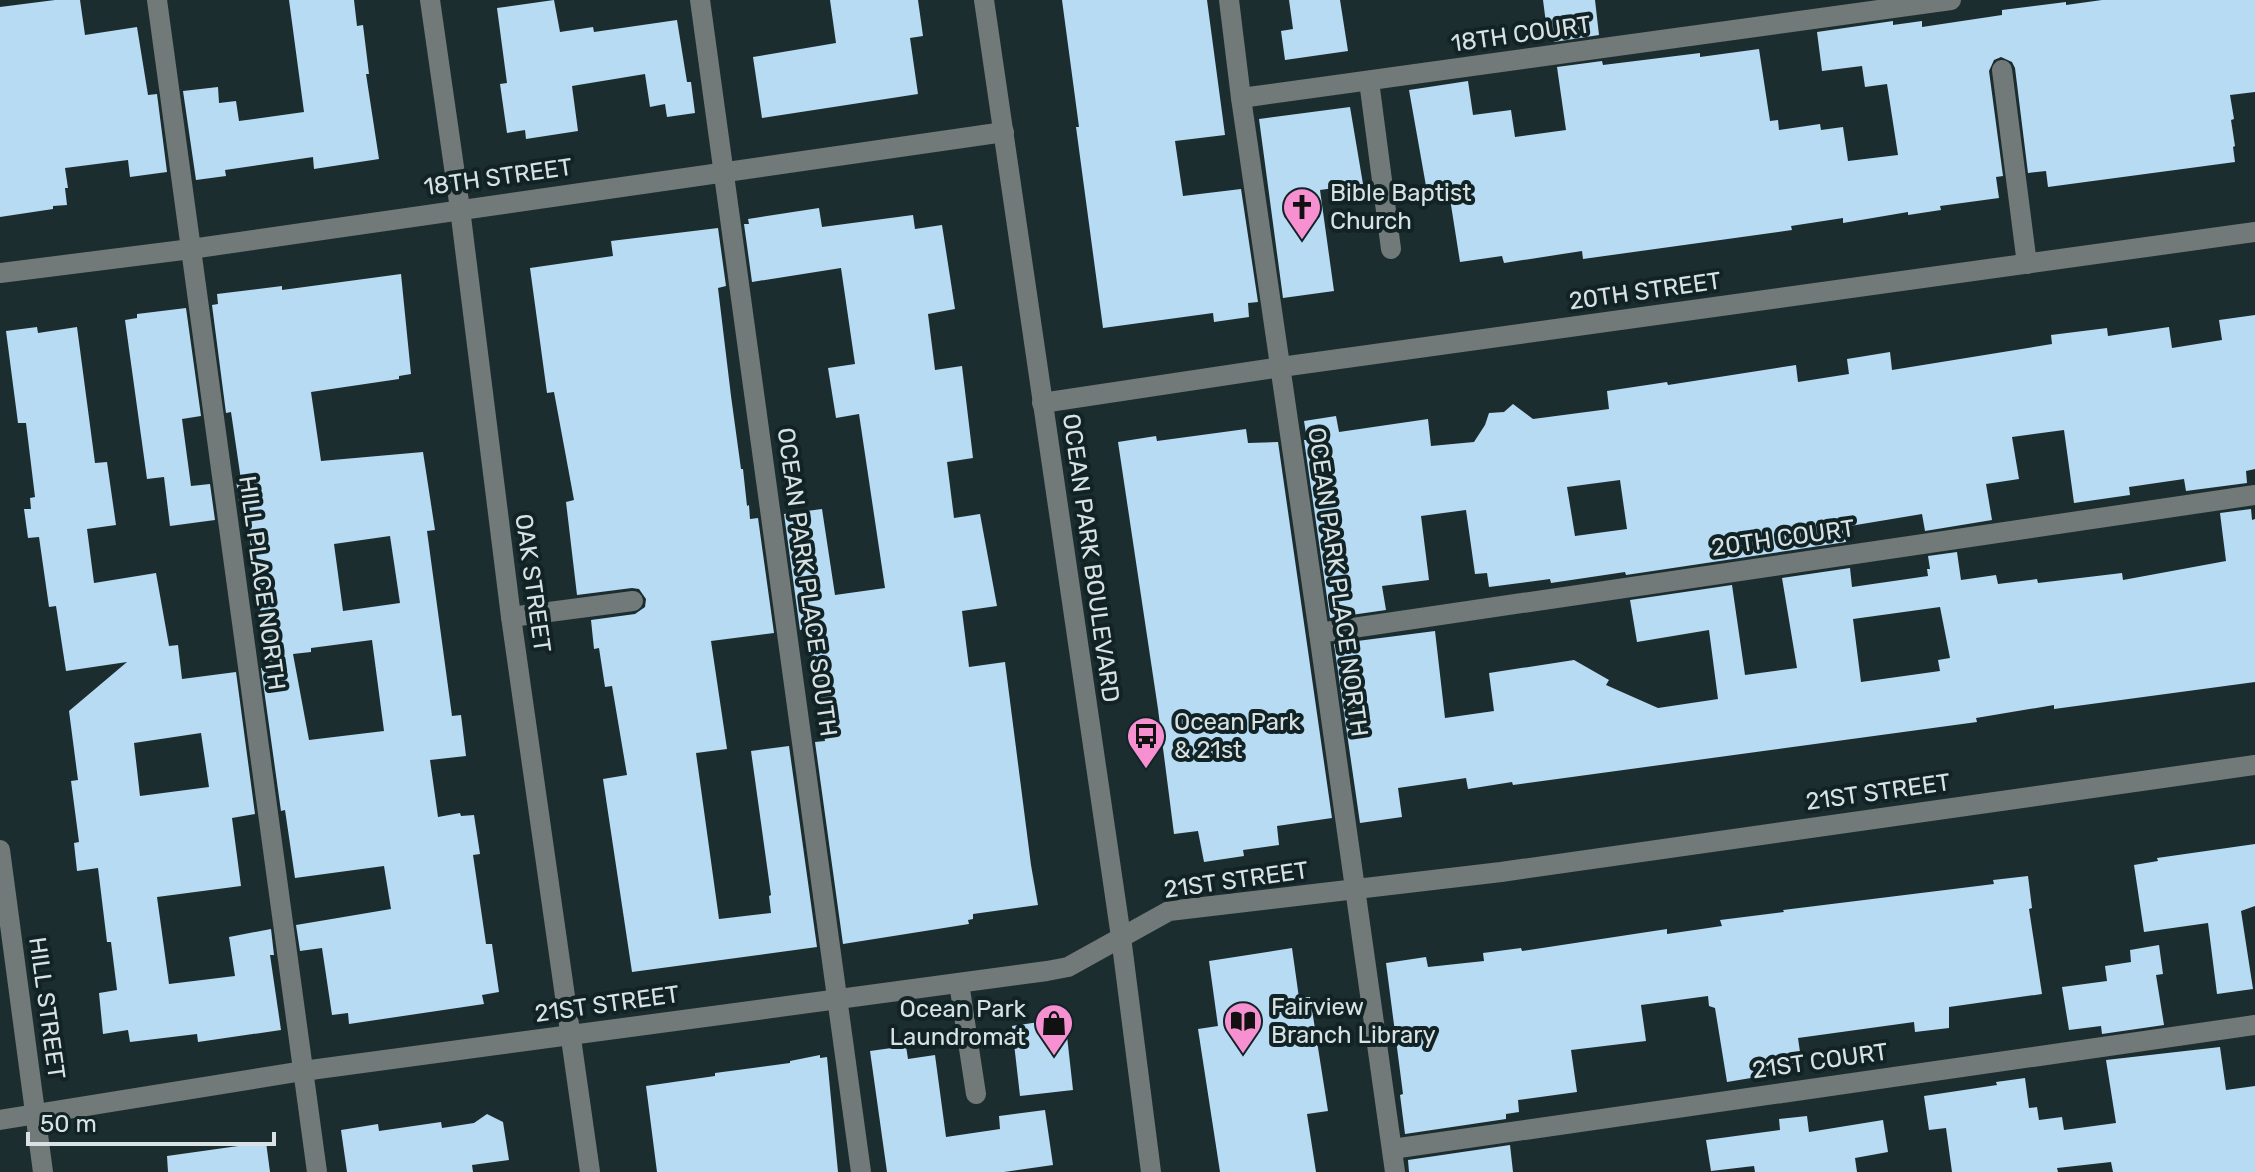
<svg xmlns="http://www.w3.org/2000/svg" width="2255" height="1172" font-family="Rubik,sans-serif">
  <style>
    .building { fill: #b7dbf3; fill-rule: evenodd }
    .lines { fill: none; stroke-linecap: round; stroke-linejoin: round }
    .minor { stroke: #717a78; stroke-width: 20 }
    .labels { text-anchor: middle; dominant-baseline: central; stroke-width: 8; stroke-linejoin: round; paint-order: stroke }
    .street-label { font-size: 24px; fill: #d8e2e4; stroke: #122326 }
    .poi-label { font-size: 24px; fill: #d8e2e4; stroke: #122326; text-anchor: start }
  </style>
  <rect width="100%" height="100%" fill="#1c2d30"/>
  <g class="building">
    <polygon points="55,0 80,0 85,35 137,27 148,95 157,94 167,172 130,177 128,160 65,168 68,188 65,188 67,205 53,206 53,209 0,217 0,7"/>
    <polygon points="289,0 354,0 357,26 363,25 369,74 366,74 379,159 314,169 313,157 225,170 226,176 196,180 183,91 218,87 219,103 236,101 239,121 304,112"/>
    <polygon points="554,0 560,32 593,27 594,32 677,20 687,82 691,82 695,113 667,117 665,104 650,107 645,74 572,86 578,131 526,139 525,130 507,133 500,84 507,83 497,8"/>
    <polygon points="830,0 918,0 923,36 910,38 918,94 762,118 753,57 836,43"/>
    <polygon points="1062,0 1207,0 1225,135 1175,141 1183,196 1241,189 1258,302 1248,303 1249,317 1214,322 1213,313 1103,328 1076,127 1079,127"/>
    <polygon points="1289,0 1340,0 1348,51 1285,60 1281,31 1293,29"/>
    <polygon points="1543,0 1595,0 1599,35 1554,42 1552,30 1547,31"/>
    <polygon points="2102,0 2255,0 2255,92 2230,95 2234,119 2231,120 2235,146 2233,147 2235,162 2048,187 2046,171 2028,173 2015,68 2012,62 2001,57 1994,60 1989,71 2003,176 1996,177 1999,198 1940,206 1941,210 1908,215 1908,212 1843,223 1843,218 1791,226 1792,230 1583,259 1582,251 1504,263 1502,256 1460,262 1448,186 1442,186 1442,184 1426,186 1409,90 1468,81 1473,115 1511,110 1515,137 1566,130 1557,67 1602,61 1603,65 1700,53 1700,57 1759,49 1770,121 1778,120 1779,130 1820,124 1821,130 1843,127 1848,161 1898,155 1887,84 1865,87 1862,66 1822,71 1817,32 1893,21 1893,25 1922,21 1922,27 2002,15 2002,10 2066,2 2066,5"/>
    <polygon points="1350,107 1363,184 1320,190 1334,291 1283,298 1259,119"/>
    <polygon points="819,208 822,227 913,215 915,229 942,225 955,309 928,314 935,370 962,366 973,458 947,462 954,518 980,514 997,606 962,611 969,667 1005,662 1031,865 1038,905 973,914 973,919 968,920 969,924 843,944 815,742 825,741 807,629 800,630 784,514 822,509 835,595 885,588 859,414 836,418 828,368 855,364 841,268 752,282 744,224 749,224 748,219"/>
    <polygon points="718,228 726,286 718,288 731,396 741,469 743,469 747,506 749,505 750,519 758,518 774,633 711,641 727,749 696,753 719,919 771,913 769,896 771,895 751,751 789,746 817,947 632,972 603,779 627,775 612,686 605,687 599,648 594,649 591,620 635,614 645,607 646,599 639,589 632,588 577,595 566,502 574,500 554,392 547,393 530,268 613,256 611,241"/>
    <path d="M401,274L411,374L399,376V379L311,392L321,461L423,452L435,530L427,531L452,716L461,715L466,756L430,760L438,817L460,813L461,816L474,815L480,854L473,855L486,944H492L499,992L482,995L484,1004L349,1024L348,1013L332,1015L322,948L300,951L296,925L391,909L384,866L295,878L285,810L281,811L261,668L268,667L257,587L246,515L241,516L236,480H241L231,412L226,413L212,305L218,304L217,294L282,286V290ZM390,536L400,603L343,611L334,544ZM372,640L384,731L309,740L293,654L311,652V648Z"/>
    <polygon points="186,308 201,416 182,419 191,486 210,484 215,520 170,526 164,477 147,479 125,320 137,318 137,314"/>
    <path d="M2255,315V469L2246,471L2247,483L2186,491L2184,479L2129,487L2130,495L2074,503L2064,430L2012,437L2019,479L1986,484L1992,520L1925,531L1922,514L1844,527L1846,542L1626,575L1625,572L1551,583L1550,579L1489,587L1487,573L1475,574L1466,510L1421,516L1429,580L1382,586L1386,610L1330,618L1304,440H1307L1304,421L1336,416L1339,432L1428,419L1431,446L1474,442L1485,425L1489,413L1504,412L1513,404L1533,419L1609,409L1607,391L1667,382L1668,385L1796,365L1798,382L1849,374L1847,359L1890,352L1892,370L2052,344L2051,335L2107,328L2108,336L2169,327L2172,348L2222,340L2219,320ZM1620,480L1627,529L1575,536L1567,487Z"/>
    <path d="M37,327L38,333L77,327L95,463L107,462L116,525L87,529L94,583L156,573L169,646L178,645L182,679L236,672L255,814L232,818L241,886L157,897L169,984L235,976L229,937L271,929L274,955H270L281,1030L198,1042L197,1034L130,1042L128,1030L103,1034L99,993L117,990L111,942H107L98,868L77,871L74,843L79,842L71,781L78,780L69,711L127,662L66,671L56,606L49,607L39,537L28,538L24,509H31L30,498L35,497L26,423H18L6,331ZM201,733L209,787L140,796L134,743Z"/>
    <polygon points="1246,429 1248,443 1278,442 1332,818 1277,826 1279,845 1243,850 1244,856 1204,862 1198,831 1174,834 1158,709 1118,442 1156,436 1157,441"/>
    <path d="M2251,509L2252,520L2255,519V682L2054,709V705L1976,718L1977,722L1513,785L1512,782L1468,789L1466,778L1398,788L1402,817L1360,823L1334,644L1435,631L1445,718L1494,711L1489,673L1574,660L1609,680L1606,685L1658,708L1718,699L1709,630L1637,642L1630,600L1732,585L1745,675L1797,668L1782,578L1850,568L1852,587L1928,576L1927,569H1930L1928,556L1957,552L1961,580L1996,575L1998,584L2037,579L2038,583L2122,573L2123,580L2226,561L2220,513ZM1940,607L1950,658L1938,660L1940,671L1861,682L1853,619Z"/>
    <polygon points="2255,844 2255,906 2241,911 2253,989 2217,994 2208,923 2144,932 2134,865 2158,861 2157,858"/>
    <polygon points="2028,876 2032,908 2029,909 2042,994 1949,1007 1949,1028 1915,1032 1914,1022 1798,1038 1802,1066 1768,1070 1769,1075 1727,1082 1715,1008 1709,1006 1708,996 1641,1005 1646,1041 1571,1050 1577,1092 1518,1100 1519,1112 1506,1114 1506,1119 1405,1134 1400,1095 1403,1094 1386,963 1426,957 1428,967 1484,961 1483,953 1521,948 1522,951 1667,929 1667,934 1722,926 1720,920 1784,912 1783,910 1994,884 1993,880"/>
    <polygon points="2159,945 2163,974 2156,975 2164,1025 2102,1034 2101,1026 2069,1030 2062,987 2107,981 2105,966 2131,962 2130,950"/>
    <polygon points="1292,948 1299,998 1310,997 1328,1111 1307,1114 1316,1172 1220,1172 1198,1029 1218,1026 1209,961"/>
    <polygon points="1065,1018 1073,1090 1020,1096 1012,1026"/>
    <polygon points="906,1046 908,1059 935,1055 946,1137 1000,1129 999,1116 1045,1110 1053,1165 1004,1172 887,1172 870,1051"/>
    <polygon points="2220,1047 2226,1090 2255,1086 2255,1172 2113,1172 2111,1162 2057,1168 2058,1172 1952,1172 1946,1128 1929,1130 1924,1096 1997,1085 1996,1082 2025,1078 2029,1108 2037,1107 2039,1120 2062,1117 2064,1130 2116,1123 2106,1060"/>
    <polygon points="820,1055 820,1058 827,1057 838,1172 657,1172 646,1086 715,1076 715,1073 790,1063 790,1061"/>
    <polygon points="487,1114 503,1122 509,1160 472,1165 473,1172 347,1172 341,1130 378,1124 379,1131 441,1122 442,1128 474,1123"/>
    <polygon points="1807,1116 1809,1132 1883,1120 1888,1152 1855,1158 1857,1172 1755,1172 1754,1166 1711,1171 1706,1140 1780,1130 1779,1119"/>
    <polygon points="266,1142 270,1172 168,1172 167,1156"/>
    <polygon points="1510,1145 1513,1172 1409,1172 1408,1160"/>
  </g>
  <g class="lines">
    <g class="minor">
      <polyline points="157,0 317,1172"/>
      <polyline points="430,0 460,209 511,617 590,1172"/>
      <polyline points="700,0 861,1172"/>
      <polyline points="984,0 1121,937 1151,1172"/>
      <polyline points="1229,0 1241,98 1319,633 1395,1172"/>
      <polyline points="2002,70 2027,264"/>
      <polyline points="1369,81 1391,249"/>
      <polyline points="1241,98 1951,0"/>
      <polyline points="0,273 191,249 1004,132"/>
      <polyline points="1042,403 1281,367 2255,232"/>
      <polyline points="511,617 633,601"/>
      <polyline points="1319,633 2255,495"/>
      <polyline points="0,850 43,1172"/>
      <polyline points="959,983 976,1094"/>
      <polyline points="0,1120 303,1071 1047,971 1068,967 1169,911 1501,872 2255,765"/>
      <polyline points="1392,1149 2255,1025"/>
    </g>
  </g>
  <defs>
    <g id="church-pin" transform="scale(2)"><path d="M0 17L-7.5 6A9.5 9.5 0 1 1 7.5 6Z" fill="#f690d1" stroke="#122326"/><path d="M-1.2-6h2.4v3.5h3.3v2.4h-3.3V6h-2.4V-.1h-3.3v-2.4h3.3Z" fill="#111"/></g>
    <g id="bus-pin" transform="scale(2)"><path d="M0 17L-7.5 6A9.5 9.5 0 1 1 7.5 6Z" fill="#f690d1" stroke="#122326"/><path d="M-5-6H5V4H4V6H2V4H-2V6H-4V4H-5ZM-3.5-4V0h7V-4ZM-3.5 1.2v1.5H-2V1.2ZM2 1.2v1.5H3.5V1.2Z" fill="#111"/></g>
    <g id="library-pin" transform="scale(2)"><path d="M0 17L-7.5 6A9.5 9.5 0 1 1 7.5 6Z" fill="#f690d1" stroke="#122326"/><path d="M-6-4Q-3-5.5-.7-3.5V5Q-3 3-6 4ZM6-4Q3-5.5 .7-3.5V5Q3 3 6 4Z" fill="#111"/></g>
    <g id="shop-pin" transform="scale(2)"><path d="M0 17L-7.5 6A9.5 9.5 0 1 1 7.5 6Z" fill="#f690d1" stroke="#122326"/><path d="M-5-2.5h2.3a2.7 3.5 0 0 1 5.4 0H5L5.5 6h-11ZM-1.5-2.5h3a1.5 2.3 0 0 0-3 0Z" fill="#111"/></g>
  </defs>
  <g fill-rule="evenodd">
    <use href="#church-pin" x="1302" y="207"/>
    <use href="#bus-pin" x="1146" y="736"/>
    <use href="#library-pin" x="1243" y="1021"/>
    <use href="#shop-pin" x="1054" y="1023"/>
  </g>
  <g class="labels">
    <g class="street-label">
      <text transform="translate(1521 34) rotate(-8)">18TH COURT</text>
      <text transform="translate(498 177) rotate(-8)">18TH STREET</text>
      <text transform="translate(1645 291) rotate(-8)">20TH STREET</text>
      <text transform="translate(1783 538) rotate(-8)">20TH COURT</text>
      <text transform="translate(1091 558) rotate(82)">OCEAN PARK BOULEVARD</text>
      <text transform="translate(807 582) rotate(82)">OCEAN PARK PLACE SOUTH</text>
      <text transform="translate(1338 582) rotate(82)">OCEAN PARK PLACE NORTH</text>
      <text transform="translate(262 583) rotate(82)">HILL PLACE NORTH</text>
      <text transform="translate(533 583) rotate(82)">OAK STREET</text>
      <text transform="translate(1878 792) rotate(-8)">21ST STREET</text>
      <text transform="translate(1236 880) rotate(-8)">21ST STREET</text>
      <text transform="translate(607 1004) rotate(-8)">21ST STREET</text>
      <text transform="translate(47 1008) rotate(82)">HILL STREET</text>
      <text transform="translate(1820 1061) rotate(-8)">21ST COURT</text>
    </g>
    <g class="poi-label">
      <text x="1330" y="193">Bible Baptist<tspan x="1330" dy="28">Church</tspan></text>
      <text x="1174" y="722">Ocean Park<tspan x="1174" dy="28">&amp; 21st</tspan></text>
      <text x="1271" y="1007">Fairview<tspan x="1271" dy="28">Branch Library</tspan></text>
      <text x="1026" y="1009" text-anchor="end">Ocean Park<tspan x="1026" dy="28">Laundromat</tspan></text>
    </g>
  </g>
  <path d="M28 1132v12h246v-12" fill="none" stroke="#d8e2e4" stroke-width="4"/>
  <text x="40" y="1132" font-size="24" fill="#d8e2e4" stroke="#122326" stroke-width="6" paint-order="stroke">50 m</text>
</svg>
